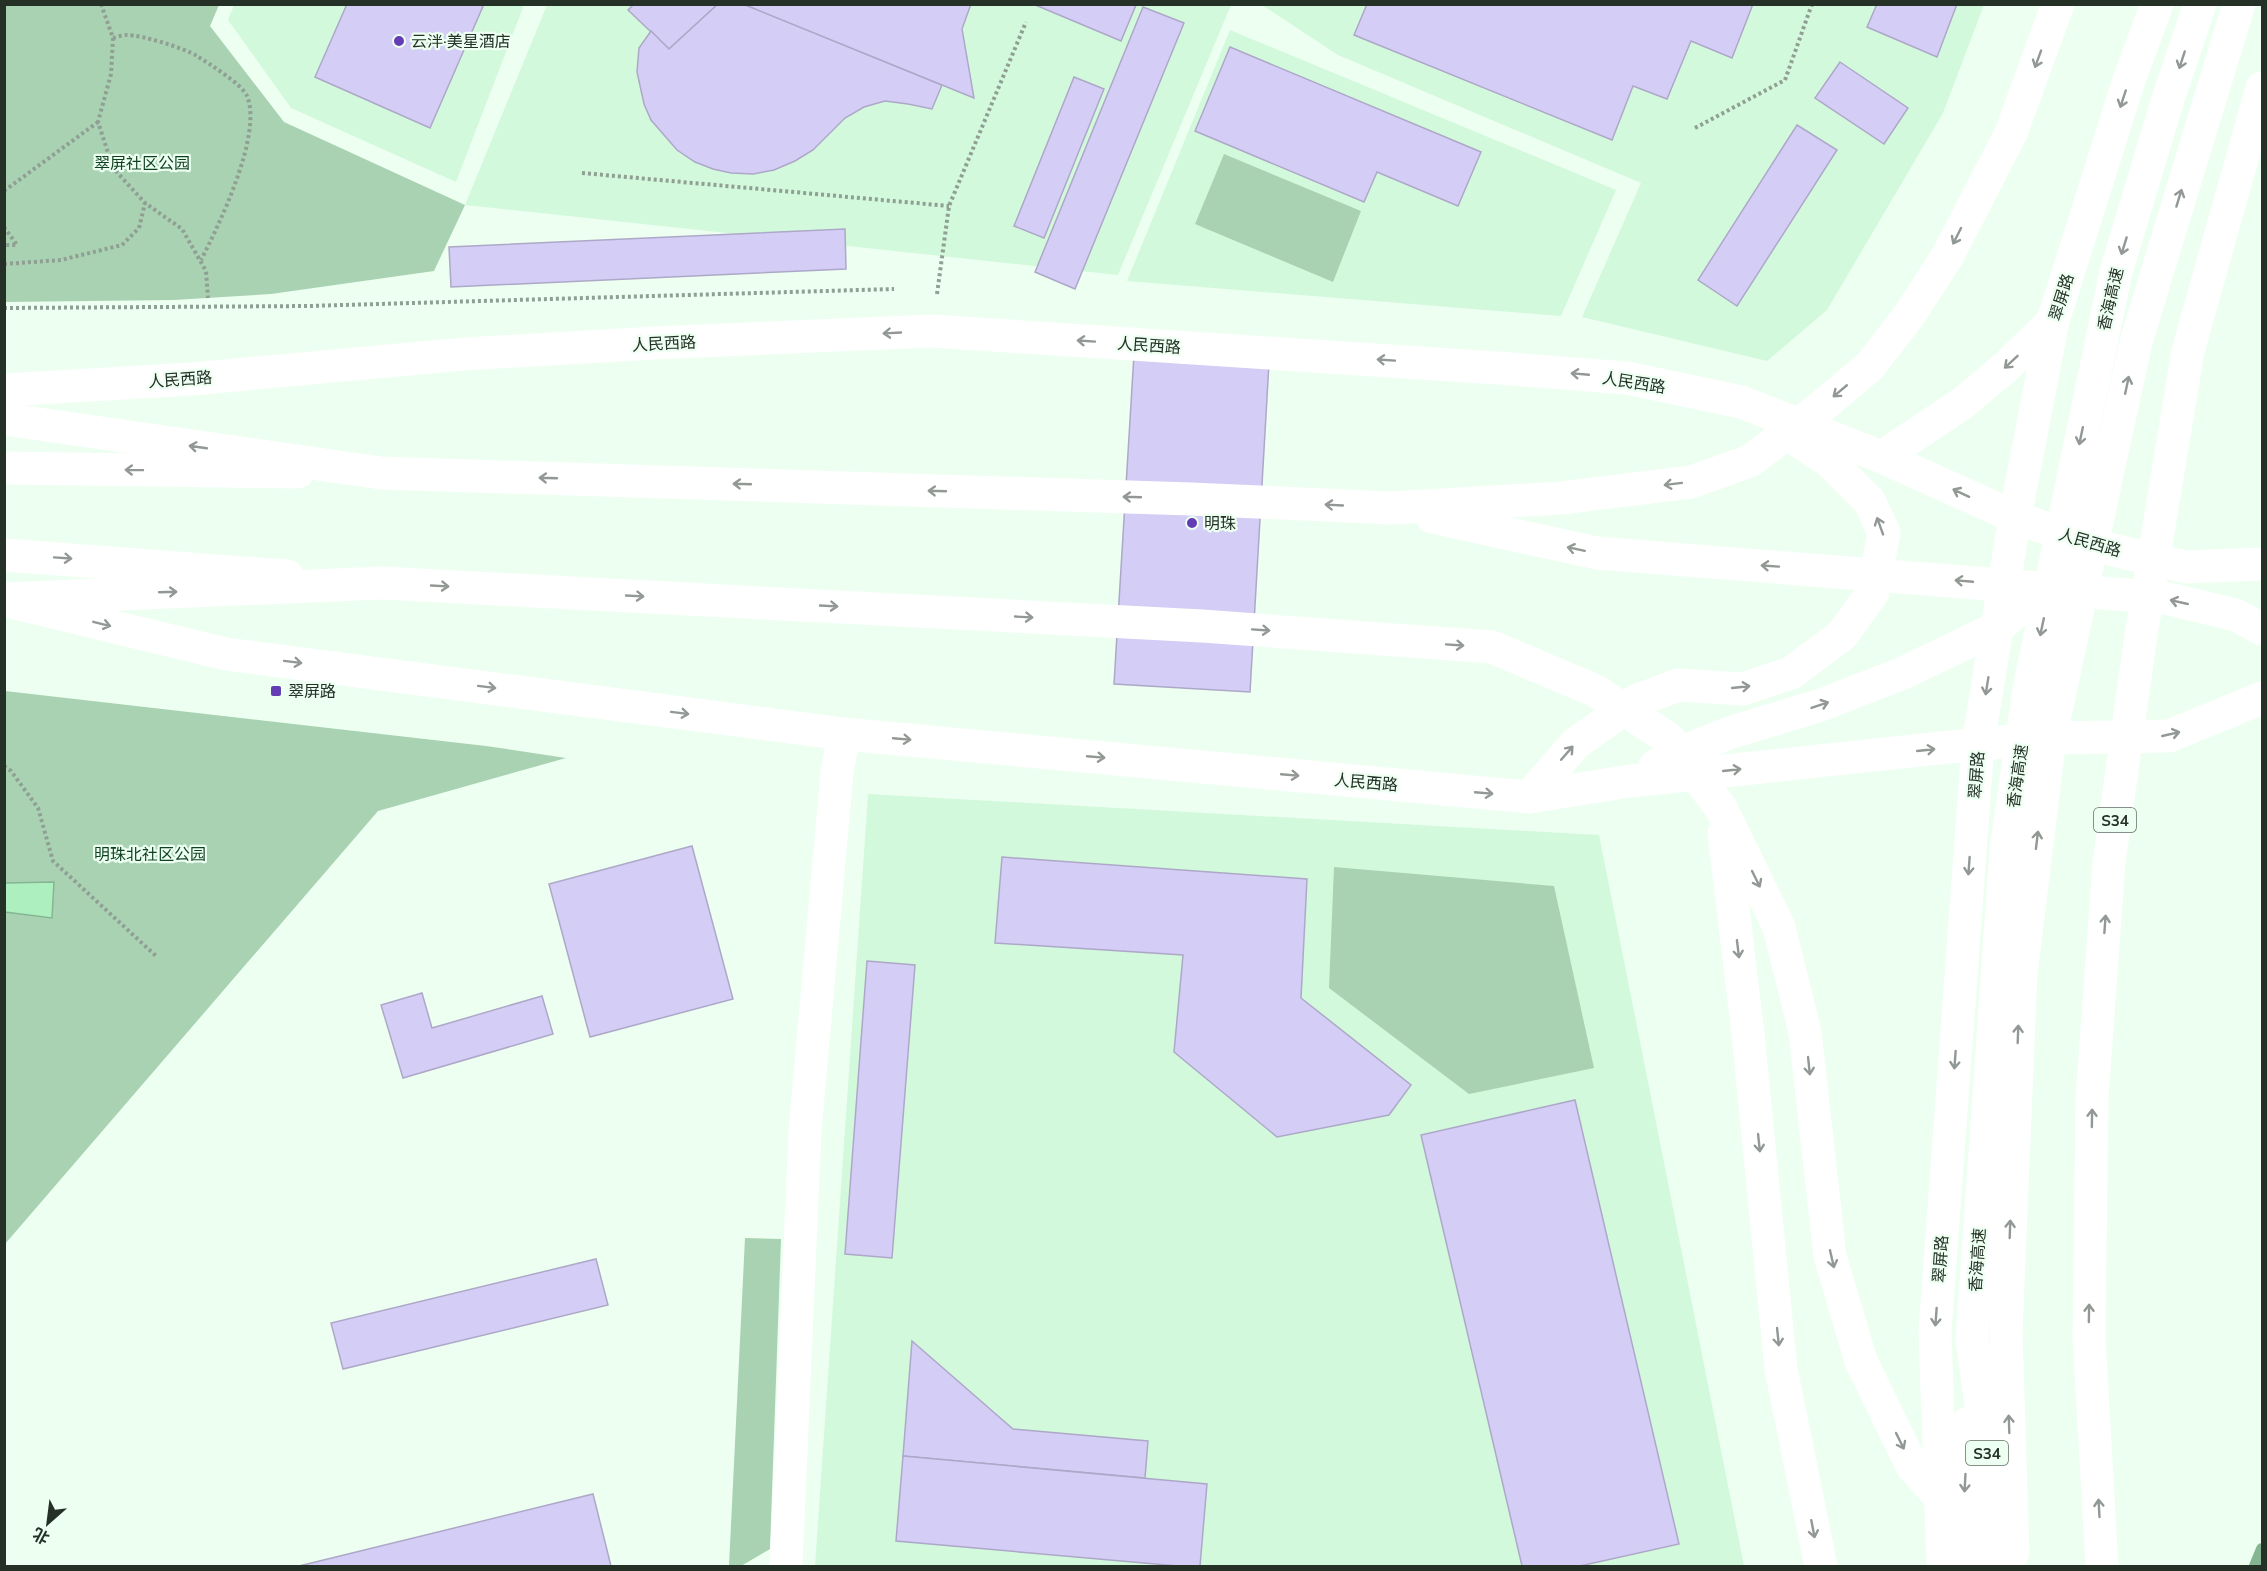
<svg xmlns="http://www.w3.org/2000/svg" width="2267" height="1571" font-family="Mulish,'Noto Sans SC',sans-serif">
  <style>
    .built { fill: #d3f9dc }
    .green { fill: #a9d2b3 }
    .water { fill: #aeefbf; stroke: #85b691; stroke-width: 1.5 }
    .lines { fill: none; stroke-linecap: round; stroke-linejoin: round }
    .stream { stroke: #85b691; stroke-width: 12 }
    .building { fill: #d4cdf6; stroke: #aea8c8; stroke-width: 1.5 }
    .path { stroke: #909f93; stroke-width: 4; stroke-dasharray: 3 3; stroke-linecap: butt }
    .minor { stroke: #fff; stroke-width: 33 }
    .major { stroke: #fff; stroke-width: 33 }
    .highway { stroke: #fff; stroke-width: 33 }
    .oneway { stroke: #929893 }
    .poi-dot { fill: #643cb4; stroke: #ecfff0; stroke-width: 2 }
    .labels { text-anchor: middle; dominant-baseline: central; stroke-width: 4.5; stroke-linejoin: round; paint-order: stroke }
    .shield { fill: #ecfff0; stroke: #616e63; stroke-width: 1.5 }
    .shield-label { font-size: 15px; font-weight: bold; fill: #253027 }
    .poi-label { font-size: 16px; fill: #253027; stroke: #ecfff0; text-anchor: start }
    .park-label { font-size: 16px; fill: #0e3f21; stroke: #ecfff0 }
    .street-label { font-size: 16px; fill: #253027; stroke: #ecfff0 }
  </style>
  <rect width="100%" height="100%" fill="#ecfff0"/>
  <g class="built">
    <polygon points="234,5 524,5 456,182 291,108 228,20"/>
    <polygon points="547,5 1231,5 1118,275 465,205"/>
    <polygon points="1262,5 1984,5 1943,113 1827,310 1767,361 1582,317 1641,183 1338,55"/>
    <polygon points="1230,30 1616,190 1561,316 1127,281"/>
    <polygon points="868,794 1599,835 1744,1566 815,1566"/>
  </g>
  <g class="green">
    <polygon points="4,5 219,5 210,26 284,122 465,205 434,271 271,294 174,300 5,302"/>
    <polygon points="1224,154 1361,211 1333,282 1195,224"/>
    <polygon points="5,691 486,746 566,758 378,811 5,1244"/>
    <polygon points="1334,867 1554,886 1594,1068 1469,1094 1329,988"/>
    <polygon points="745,1238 781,1239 770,1549 741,1566 729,1566"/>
  </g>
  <polygon class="water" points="54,882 52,918 5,912 5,883"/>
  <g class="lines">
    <polyline class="stream" points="2255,1566 2262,1549"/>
  </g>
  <g class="building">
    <polygon points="347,4 484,4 430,128 315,77"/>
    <polygon points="634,4 718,4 669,49 628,10"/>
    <polygon points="718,4 743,4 942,85 932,109 908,104 885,101 864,107 845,118 813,150 795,161 774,170 753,174 731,173 713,169 695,162 677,150 651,120 644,104 637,72 639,48 651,31 669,49"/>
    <polygon points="743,4 971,4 962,29 974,98"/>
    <polygon points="1033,4 1136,4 1136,5 1121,41"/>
    <polygon points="1367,4 1753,4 1732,58 1691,41 1667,99 1633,86 1612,140 1354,35"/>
    <polygon points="1877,4 1957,4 1937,57 1867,27"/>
    <polygon points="1143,7 1184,23 1075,289 1035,272"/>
    <polygon points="1230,47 1481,152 1458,206 1377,172 1364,202 1195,131"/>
    <polygon points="1840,62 1908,108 1884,144 1815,98"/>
    <polygon points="1074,77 1104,89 1044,238 1014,226"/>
    <polygon points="1797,125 1837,150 1737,306 1698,280"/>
    <polygon points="845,229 846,269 451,287 449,247"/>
    <polygon points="1134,354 1269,363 1250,692 1114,684"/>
    <polygon points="692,846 733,999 590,1037 549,884"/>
    <polygon points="1002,857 1307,879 1301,998 1411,1085 1389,1115 1277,1137 1174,1052 1183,955 995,943"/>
    <polygon points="867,961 915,965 892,1258 845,1254"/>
    <polygon points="422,993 432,1028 542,996 553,1034 403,1078 381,1005"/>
    <polygon points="1575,1100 1679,1544 1580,1566 1522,1566 1421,1135"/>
    <polygon points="596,1259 608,1305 343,1369 331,1323"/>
    <polygon points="912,1341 1013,1429 1148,1441 1145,1478 903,1456"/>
    <polygon points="903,1456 1207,1484 1200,1566 1178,1566 896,1541"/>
    <polygon points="593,1494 611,1566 299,1566"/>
  </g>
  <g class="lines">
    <g class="path">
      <polyline points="101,4 113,38 111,74 98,122 113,168 145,203 182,229 206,271 208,298"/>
      <path d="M113,38C117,37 122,35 127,35C142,35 184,48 197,56C209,64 241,83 247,96C263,134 219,225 201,260"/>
      <polyline points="1695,128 1785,80 1812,4"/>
      <polyline points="582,173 949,206"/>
      <polyline points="4,191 98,122"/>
      <polyline points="4,227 17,245 4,245"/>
      <polyline points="4,264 61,260 122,245 139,228 145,203"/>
      <polyline points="937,294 949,206 1026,22"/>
      <polyline points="4,308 309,306 894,289"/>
      <polyline points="4,766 11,771 38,808 53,861 156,956"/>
    </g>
    <polyline class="minor" points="786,1566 805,1131 837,772 844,734"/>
    <g class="major">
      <polyline points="4,390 192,379 464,354 654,343 932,331 1512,369 1627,378 1741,402 1882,457 2015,517 2092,545 2186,567 2262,564"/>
      <polyline points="1882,457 1963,403 2009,364 2053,321"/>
      <polyline points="4,468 298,472"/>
      <polyline points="4,555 287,576"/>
      <polyline points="15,603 226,654 844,734 1529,797 1630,781 1978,744 2050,738 2169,736 2262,698"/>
      <polyline points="1655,766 1668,758 1729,733 1821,705 1903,673 1997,628 2059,574"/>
      <polyline points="1529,797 1576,743 1636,701 1678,685 1743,689 1791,673 1842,635 1873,592 1884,533 1870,502 1829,461 1792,437"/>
      <polyline points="2013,1553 2006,1333 2021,974 2050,738 2136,342 2239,4"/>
      <polyline points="1943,1566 1935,1331 1978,744 2015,517 2053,321 2129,80 2157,4"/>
    </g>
    <g class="highway">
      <polyline points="4,419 381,473 1191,499 1392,508 1561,498 1691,482 1750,461 1820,408 1870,366 1910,314 1948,255 2011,133 2058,4"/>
      <polyline points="1432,517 1597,553 2165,598 2236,615 2262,629"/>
      <polyline points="4,599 382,583 1202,626 1492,647 1596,691 1669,739 1721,808 1779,927 1805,1032 1830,1256 1861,1361 1912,1466 2002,1566"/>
      <polyline points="1724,833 1748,1034 1781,1369 1821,1566"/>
      <polyline points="1963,1566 1968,1423"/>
      <polyline points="2003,1566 1972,1340 2006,849 2029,689 2116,272 2168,99 2200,4"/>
      <polyline points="2102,1566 2089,1338 2092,1098 2109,863 2141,635 2188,351 2262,88"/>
    </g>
  </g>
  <defs><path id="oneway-shaft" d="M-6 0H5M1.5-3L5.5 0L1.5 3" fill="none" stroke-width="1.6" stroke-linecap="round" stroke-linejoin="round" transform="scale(1.5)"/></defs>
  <g class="oneway">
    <use href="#oneway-shaft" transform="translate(2038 59) rotate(110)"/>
    <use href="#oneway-shaft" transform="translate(2182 60) rotate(108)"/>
    <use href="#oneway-shaft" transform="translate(2123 99) rotate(108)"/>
    <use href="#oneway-shaft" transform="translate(2179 198) rotate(-73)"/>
    <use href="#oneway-shaft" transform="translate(1957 236) rotate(117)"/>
    <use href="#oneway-shaft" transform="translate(2124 246) rotate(107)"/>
    <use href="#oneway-shaft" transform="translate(892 333) rotate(177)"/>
    <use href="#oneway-shaft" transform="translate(1086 341) rotate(-176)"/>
    <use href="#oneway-shaft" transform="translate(1386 360) rotate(-176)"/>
    <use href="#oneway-shaft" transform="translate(2011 362) rotate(137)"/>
    <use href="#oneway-shaft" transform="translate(1580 374) rotate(-175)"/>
    <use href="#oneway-shaft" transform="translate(2127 385) rotate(-78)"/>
    <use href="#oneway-shaft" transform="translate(1840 391) rotate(140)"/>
    <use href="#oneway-shaft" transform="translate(2081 436) rotate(102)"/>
    <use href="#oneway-shaft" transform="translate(198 447) rotate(-172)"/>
    <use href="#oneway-shaft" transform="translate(134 470) rotate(-179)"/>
    <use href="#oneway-shaft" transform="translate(548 478) rotate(-178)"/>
    <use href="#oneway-shaft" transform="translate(742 484) rotate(-178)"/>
    <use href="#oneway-shaft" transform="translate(1673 484) rotate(173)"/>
    <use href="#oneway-shaft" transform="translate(937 491) rotate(-178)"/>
    <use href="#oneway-shaft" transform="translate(1961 493) rotate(-155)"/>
    <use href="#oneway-shaft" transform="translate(1132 497) rotate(-178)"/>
    <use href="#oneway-shaft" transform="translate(1334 505) rotate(-177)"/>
    <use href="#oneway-shaft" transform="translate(1880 526) rotate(-110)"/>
    <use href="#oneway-shaft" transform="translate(1576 549) rotate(-168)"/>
    <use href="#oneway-shaft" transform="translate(63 558) rotate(4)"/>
    <use href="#oneway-shaft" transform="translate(1770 566) rotate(-176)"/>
    <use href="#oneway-shaft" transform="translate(1964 581) rotate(-175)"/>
    <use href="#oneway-shaft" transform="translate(440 586) rotate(3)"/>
    <use href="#oneway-shaft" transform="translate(168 592) rotate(-2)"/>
    <use href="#oneway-shaft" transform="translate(635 596) rotate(3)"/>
    <use href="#oneway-shaft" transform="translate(2179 602) rotate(-167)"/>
    <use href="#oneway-shaft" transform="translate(829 606) rotate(3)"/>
    <use href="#oneway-shaft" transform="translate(1024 617) rotate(3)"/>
    <use href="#oneway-shaft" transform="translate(102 624) rotate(14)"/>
    <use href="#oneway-shaft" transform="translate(2042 627) rotate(102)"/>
    <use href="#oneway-shaft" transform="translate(1261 630) rotate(4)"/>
    <use href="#oneway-shaft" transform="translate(1455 645) rotate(4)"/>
    <use href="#oneway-shaft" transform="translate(293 662) rotate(7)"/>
    <use href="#oneway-shaft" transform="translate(1987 686) rotate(99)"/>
    <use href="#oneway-shaft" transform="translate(487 687) rotate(7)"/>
    <use href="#oneway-shaft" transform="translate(1741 687) rotate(-6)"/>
    <use href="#oneway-shaft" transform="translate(1820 705) rotate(-19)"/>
    <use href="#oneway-shaft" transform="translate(680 713) rotate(7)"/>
    <use href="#oneway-shaft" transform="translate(2171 734) rotate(-13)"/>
    <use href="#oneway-shaft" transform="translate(902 739) rotate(5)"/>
    <use href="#oneway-shaft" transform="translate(1926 750) rotate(-6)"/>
    <use href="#oneway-shaft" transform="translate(1567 753) rotate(-49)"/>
    <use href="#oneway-shaft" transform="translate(1096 757) rotate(5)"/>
    <use href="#oneway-shaft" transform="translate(1732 770) rotate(-6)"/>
    <use href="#oneway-shaft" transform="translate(1290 775) rotate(5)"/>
    <use href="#oneway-shaft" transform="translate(1484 793) rotate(5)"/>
    <use href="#oneway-shaft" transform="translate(2037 840) rotate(-83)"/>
    <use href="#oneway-shaft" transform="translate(1969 866) rotate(94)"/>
    <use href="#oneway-shaft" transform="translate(1756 879) rotate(64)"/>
    <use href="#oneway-shaft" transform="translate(2105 924) rotate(-86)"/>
    <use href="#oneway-shaft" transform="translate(1738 949) rotate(83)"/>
    <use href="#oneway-shaft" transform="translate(2018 1034) rotate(-88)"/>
    <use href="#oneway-shaft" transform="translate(1955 1060) rotate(94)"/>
    <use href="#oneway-shaft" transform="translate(1809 1066) rotate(84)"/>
    <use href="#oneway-shaft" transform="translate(2092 1118) rotate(-89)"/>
    <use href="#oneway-shaft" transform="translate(1759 1143) rotate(84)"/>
    <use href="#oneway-shaft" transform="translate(2010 1229) rotate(-88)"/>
    <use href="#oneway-shaft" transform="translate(1832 1259) rotate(77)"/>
    <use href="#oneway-shaft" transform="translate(2089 1313) rotate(-89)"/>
    <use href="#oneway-shaft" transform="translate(1936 1317) rotate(94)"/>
    <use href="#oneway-shaft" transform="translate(1778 1337) rotate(84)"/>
    <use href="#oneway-shaft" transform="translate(2009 1424) rotate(-92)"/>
    <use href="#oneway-shaft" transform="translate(1900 1441) rotate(64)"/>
    <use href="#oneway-shaft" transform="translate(1965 1483) rotate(93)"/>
    <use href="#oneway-shaft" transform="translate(2099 1508) rotate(-93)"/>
    <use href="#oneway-shaft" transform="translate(1813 1529) rotate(79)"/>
  </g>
  <g class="poi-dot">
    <circle cx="399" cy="41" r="6"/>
    <circle cx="1192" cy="523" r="6"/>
    <rect x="270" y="685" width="12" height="12" rx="3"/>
  </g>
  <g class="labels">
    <g class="shield">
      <rect x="2094" y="808" width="42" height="24" rx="4.5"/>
      <rect x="1966" y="1441" width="42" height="24" rx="4.5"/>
    </g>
    <g class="shield-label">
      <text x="2115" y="820">S34</text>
      <text x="1987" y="1453">S34</text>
    </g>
    <g class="poi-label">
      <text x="411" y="41">云泮·美星酒店</text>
      <text x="1204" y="523">明珠</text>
      <text x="288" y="691">翠屏路</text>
    </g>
    <g class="park-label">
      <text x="142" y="163">翠屏社区公园</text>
      <text x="150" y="854">明珠北社区公园</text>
    </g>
    <g class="street-label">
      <text transform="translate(2061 297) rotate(-73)">翠屏路</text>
      <text transform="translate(2110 299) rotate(-77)">香海高速</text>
      <text transform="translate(664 343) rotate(-3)">人民西路</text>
      <text transform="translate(1149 345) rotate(4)">人民西路</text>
      <text transform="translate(180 379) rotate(-4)">人民西路</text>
      <text transform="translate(1634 382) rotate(9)">人民西路</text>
      <text transform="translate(2090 542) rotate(16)">人民西路</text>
      <text transform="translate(1976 775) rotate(-86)">翠屏路</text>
      <text transform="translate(2017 776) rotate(-82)">香海高速</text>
      <text transform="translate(1366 782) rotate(5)">人民西路</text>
      <text transform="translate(1940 1259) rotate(-86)">翠屏路</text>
      <text transform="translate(1977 1260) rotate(-86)">香海高速</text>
    </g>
  </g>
  <rect width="2267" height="1571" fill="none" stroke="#253027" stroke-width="12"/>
  <g transform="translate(48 1523) rotate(208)" stroke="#ecfff0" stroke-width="4.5" paint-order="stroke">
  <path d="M0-4.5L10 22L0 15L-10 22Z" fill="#253027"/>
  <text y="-9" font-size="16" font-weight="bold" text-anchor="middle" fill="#253027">北</text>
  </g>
</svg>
